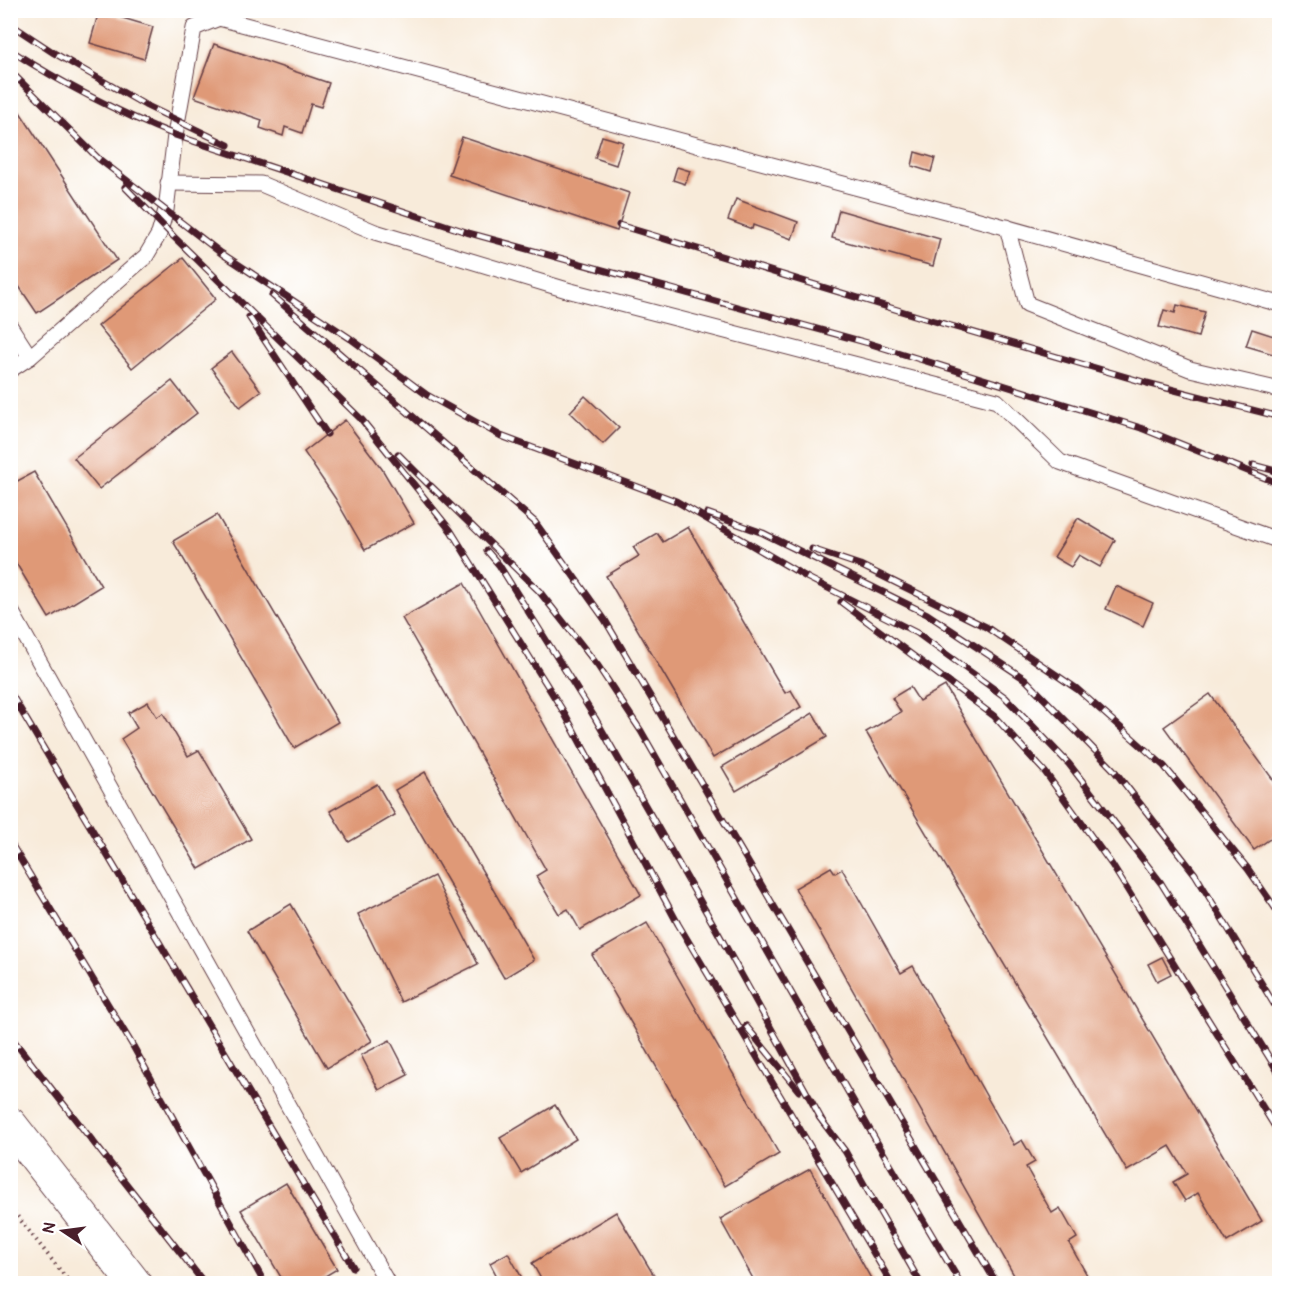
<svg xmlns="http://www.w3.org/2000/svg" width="1290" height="1294" font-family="Pangolin,sans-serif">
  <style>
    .building { fill: #df9977 }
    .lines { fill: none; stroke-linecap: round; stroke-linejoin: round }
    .service-casing { stroke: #643e45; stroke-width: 17 }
    .secondary-casing { stroke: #643e45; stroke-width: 35 }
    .path { stroke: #643e45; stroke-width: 4; stroke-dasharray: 1.5 4.5; stroke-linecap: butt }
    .service { stroke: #fff; stroke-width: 15 }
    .secondary { stroke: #fff; stroke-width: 33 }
    .rail-casing { stroke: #4a1f2b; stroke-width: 7 }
    .rail { stroke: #fff; stroke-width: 4.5; stroke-dasharray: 14; stroke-linecap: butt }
  </style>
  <rect width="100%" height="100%" fill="#fff"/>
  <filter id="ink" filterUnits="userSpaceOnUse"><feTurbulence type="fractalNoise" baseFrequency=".0167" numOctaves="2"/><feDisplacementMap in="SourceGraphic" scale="12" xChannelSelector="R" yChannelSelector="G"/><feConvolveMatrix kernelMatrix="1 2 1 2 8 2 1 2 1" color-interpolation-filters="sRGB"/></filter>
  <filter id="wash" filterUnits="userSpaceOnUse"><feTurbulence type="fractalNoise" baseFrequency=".008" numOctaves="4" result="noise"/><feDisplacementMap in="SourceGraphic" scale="24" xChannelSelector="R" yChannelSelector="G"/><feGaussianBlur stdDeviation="1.35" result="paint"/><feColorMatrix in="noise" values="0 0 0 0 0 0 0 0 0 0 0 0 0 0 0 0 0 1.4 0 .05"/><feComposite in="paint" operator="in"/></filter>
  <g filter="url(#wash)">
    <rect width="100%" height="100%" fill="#f8ebda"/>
    <g id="blocks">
      <g class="building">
        <polygon points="99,11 153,27 144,59 90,43"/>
        <polygon points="214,44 329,83 321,107 311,104 302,133 285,127 283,136 260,128 262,120 194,97"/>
        <polygon points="10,97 117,260 37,313 10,273"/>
        <polygon points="602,136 623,142 616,165 595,158"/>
        <polygon points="462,137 629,193 617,231 449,175"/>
        <polygon points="915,152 935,158 931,172 912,166"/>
        <polygon points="677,167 690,171 685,184 673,180"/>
        <polygon points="736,199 798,222 792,239 753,225 752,229 728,220"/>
        <polygon points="839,210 940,239 933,266 832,238"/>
        <polygon points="183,258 216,299 132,368 98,326"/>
        <polygon points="1177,305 1205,312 1198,337 1159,327 1164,310 1175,313"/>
        <polygon points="1252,329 1280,338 1280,356 1246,346"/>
        <polygon points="232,352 261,391 240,407 211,368"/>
        <polygon points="172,381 197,413 99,489 74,458"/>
        <polygon points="585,396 619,428 603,444 570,412"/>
        <polygon points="345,420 382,469 414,523 365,550 335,498 304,452"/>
        <polygon points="34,472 101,586 49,618 10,553 10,485"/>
        <polygon points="217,515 338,722 294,748 173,541"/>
        <polygon points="1078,518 1115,540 1100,567 1079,555 1071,567 1054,557"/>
        <polygon points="688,527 785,693 791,690 801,707 713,758 606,576 639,556 633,547 657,533 663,542"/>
        <polygon points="464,583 641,895 580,930 568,909 559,914 536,876 546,870 402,618"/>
        <polygon points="1116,586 1153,603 1143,626 1106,609"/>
        <polygon points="945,686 1262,1221 1227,1242 1198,1193 1185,1201 1173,1182 1187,1174 1170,1146 1127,1171 866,732 901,712 892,698 910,687 919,701"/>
        <polygon points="1210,694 1280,789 1280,832 1254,850 1164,727"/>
        <polygon points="148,702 157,717 163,713 188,756 199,750 251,839 199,869 121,739 137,728 128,713"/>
        <polygon points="813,713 827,737 736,791 722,767"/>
        <polygon points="425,772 534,960 504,978 395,790"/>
        <polygon points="377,784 395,815 349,842 330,811"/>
        <polygon points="831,867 835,873 842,869 901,973 913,966 1014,1145 1022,1140 1035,1162 1026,1167 1052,1213 1060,1208 1077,1238 1069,1243 1092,1284 1019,1284 795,888"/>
        <polygon points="434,876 478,964 401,1002 358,914"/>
        <polygon points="291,904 372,1041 327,1068 247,931"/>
        <polygon points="647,923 779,1154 725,1186 592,955"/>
        <polygon points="1162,957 1171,974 1157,981 1148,964"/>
        <polygon points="390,1040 408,1075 379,1090 361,1055"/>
        <polygon points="555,1105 576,1139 521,1173 500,1138"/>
        <polygon points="810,1169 874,1284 756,1284 720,1219"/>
        <polygon points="286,1183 337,1269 312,1284 285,1284 241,1210"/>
        <polygon points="616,1212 659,1284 544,1284 532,1263"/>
        <polygon points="508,1253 522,1278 512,1284 501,1284 490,1263"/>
      </g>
    </g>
  </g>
  <g filter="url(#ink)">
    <use href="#blocks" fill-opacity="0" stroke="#643e45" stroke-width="1.5"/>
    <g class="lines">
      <g class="service-casing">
        <g id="service">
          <polyline points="168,183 261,184 375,232 567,290 997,401 1060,462 1280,541"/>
          <polyline points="1007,227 1027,304 1190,369 1280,390"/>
          <polyline points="10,326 30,357"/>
          <polyline points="10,370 30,357 146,256 159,234 166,210 175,135 194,28 219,18 994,224 1280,304"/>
          <polyline points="10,609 388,1284"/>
        </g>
      </g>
      <g class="secondary-casing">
        <polyline id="secondary" points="10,1124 135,1284"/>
      </g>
      <polyline class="path" points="10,1207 71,1284"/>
      <use href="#service" class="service"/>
      <use href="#secondary" class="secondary"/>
      <g class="rail-casing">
        <g id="rail">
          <polyline points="1267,10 1280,14"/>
          <polyline points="10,24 54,53 145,105 228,145"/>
          <path d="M10,50C63,84 117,112 175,135L469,233L868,343L1141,428L1280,484"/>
          <polyline points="10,71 99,159 221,253 351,339 427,395 501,436 676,501 808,578 917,633 1005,697 1069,764 1161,883 1280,1075"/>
          <polyline points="125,187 174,237 362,420 451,531 565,714 678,924 892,1284"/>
          <polyline points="619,225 924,318 1147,383 1280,417"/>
          <polyline points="272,295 535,522 605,620 997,1284"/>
          <polyline points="249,317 327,434"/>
          <polyline points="398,454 436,492"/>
          <polyline points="1253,465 1280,472"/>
          <polyline points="431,486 539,591 598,666 641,731 878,1144 961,1284"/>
          <polyline points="707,513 763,533 927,614 1025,679 1113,769 1195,874 1280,1014"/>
          <polyline points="812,549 860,565 986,627 1077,689 1164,766 1248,869 1280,915"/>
          <polyline points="487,551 499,565 595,718 716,929 823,1122"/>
          <polyline points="841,602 994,716 1045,772 1112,865 1280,1135"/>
          <polyline points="10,692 353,1267"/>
          <polyline points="10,842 133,1046 265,1284"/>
          <polyline points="746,1026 799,1091"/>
          <polyline points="10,1036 205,1284"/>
          <polyline points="819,1117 845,1151 921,1284"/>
        </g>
      </g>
      <use href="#rail" class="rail"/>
    </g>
  </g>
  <rect width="1290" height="1294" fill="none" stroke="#fff" stroke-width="36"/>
  <g transform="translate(63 1231) rotate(283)" stroke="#ffffff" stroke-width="4.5" paint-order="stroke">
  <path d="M0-4.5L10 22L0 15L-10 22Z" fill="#4a1f2b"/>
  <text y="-9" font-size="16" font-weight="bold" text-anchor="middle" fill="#4a1f2b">N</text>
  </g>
</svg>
